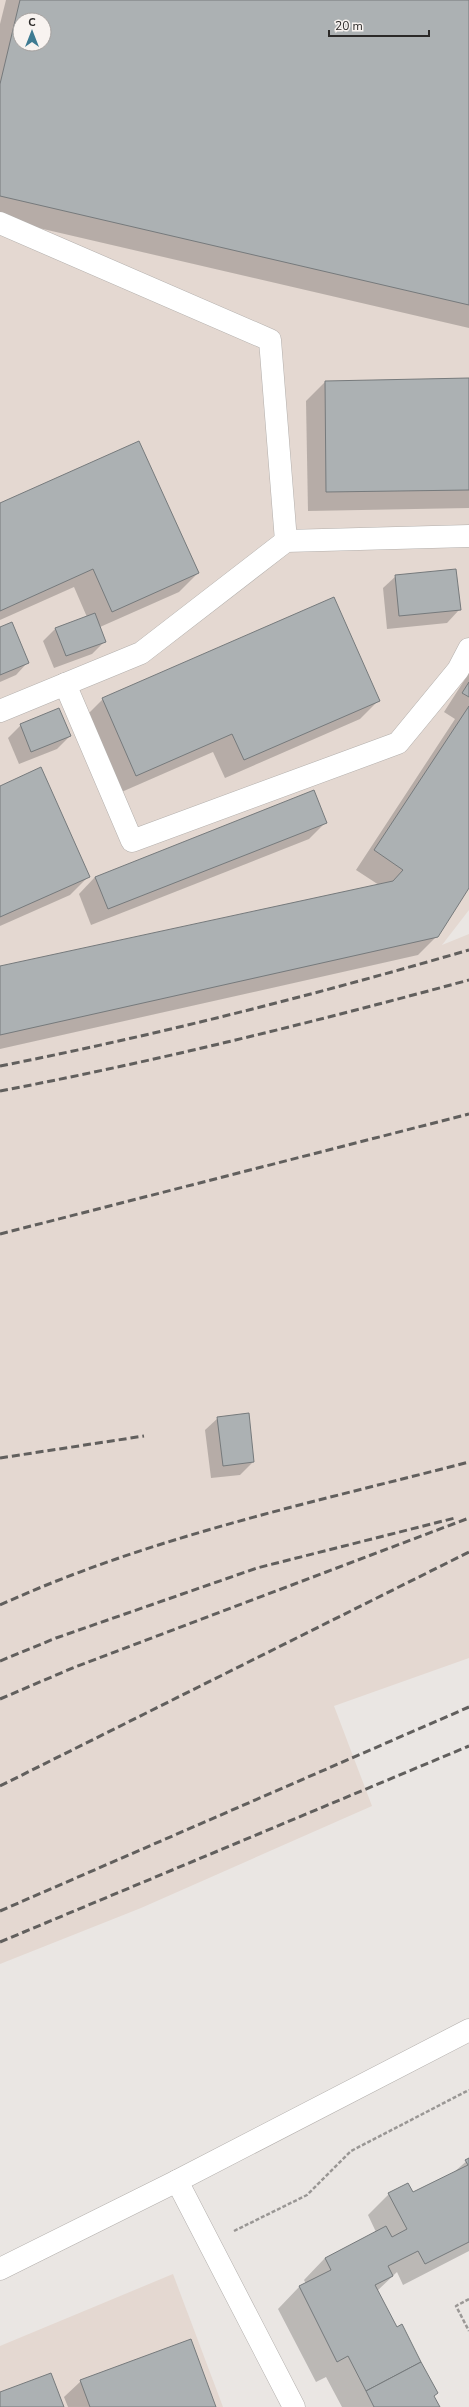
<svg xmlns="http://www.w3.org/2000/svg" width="469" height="2407" font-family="'Nunito Sans',sans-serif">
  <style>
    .built { fill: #e4d8d1; fill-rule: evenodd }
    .shadow { fill: #0003; fill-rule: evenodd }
    .building { fill: #acb1b3; stroke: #767a7c; fill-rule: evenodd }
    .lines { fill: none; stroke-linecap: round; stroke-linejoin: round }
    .minor-casing { stroke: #b3afac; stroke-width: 23 }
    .path { stroke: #9a9795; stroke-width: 2.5; stroke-dasharray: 4 2; stroke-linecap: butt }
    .minor { stroke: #fff; stroke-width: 22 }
    .rail { stroke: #615f5d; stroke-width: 3; stroke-dasharray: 8 4; stroke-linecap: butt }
  </style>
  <rect width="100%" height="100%" fill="#eae6e3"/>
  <g class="built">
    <path d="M0,0H469V910L442,945L469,934V1658L334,1706L372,1806L141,1908L0,1964ZM20,20H44V44H20Z"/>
    <polygon points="173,2274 223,2407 0,2407 0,2346"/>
  </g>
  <g class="shadow">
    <path d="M6,0H469V328L0,219V24ZM20,20H44V44H20Z"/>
    <polygon points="469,379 469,508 308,511 306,401 325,382"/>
    <polygon points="0,505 198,573 179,592 100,627 105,641 92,654 54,668 43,641 56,628 87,617 74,587 0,620"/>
    <polygon points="396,576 459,610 447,623 387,629 383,588"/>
    <polygon points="0,628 28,662 16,675 0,682"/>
    <polygon points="469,673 469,887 437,936 418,955 0,1049 0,967 379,885 356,870 455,719 444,712"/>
    <polygon points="103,699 379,700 360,719 225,778 213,752 117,794 84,718"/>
    <polygon points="21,725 70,736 57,749 19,764 8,738"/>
    <polygon points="0,787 89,876 70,895 0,926"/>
    <polygon points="326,822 309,839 91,925 79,894 95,877"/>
    <polygon points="218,1418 253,1462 240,1475 211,1478 205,1430"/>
    <polygon points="469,2159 469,2251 403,2285 397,2272 377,2291 439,2407 342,2407 326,2377 316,2382 278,2309 299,2287 306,2284 304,2280 325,2258 376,2232 368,2215 389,2194 413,2194 453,2173"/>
    <polygon points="81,2381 215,2407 68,2407 64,2397"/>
  </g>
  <g class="building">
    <path d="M20,0H469V305L0,196V84ZM20,20H44V44H20Z"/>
    <polygon points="469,378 469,490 326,492 325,381"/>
    <polygon points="139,441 199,573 112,612 93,569 0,611 0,503"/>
    <polygon points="456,569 461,610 399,616 395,575"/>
    <polygon points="334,597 380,701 244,760 232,734 136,776 102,698"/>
    <polygon points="95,613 106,642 66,656 55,628"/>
    <polygon points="12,622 29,663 0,675 0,627"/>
    <polygon points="469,682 469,697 462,693"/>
    <polygon points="469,706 469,888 438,937 0,1035 0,966 393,881 403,870 374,850"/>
    <polygon points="59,708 71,736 31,752 20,724"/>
    <polygon points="41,767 90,877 0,917 0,786"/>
    <polygon points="314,790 327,823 108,909 95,877"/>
    <polygon points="249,1413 254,1462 223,1466 217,1417"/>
    <polygon points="469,2158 469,2242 425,2264 418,2251 388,2266 393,2276 375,2285 397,2327 402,2324 421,2362 366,2391 348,2356 337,2362 299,2286 331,2270 325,2258 386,2226 392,2237 407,2229 388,2193 408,2183 413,2192 468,2165 465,2160"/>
    <polygon points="191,2339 216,2407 90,2407 80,2380"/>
    <polygon points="421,2362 438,2393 434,2396 440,2407 374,2407 366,2391"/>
    <polygon points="51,2373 64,2407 0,2407 0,2392"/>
  </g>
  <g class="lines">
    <g class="minor-casing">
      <g id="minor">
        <polyline points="0,223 270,340 286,541"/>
        <polyline points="65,684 132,841 398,743 458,670 469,649"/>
        <polyline points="0,711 141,653 286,541 469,536"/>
        <polyline points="0,2269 177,2181"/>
        <polyline points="294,2407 177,2181 469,2030"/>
      </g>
    </g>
    <g class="path">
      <polyline points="234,2231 307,2195 351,2151 469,2090"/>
      <polyline points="469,2299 456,2306 469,2331"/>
    </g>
    <use href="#minor" class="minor"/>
    <g class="rail">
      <path d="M0,1066C158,1035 314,995 469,950"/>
      <path d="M0,1091C158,1061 314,1022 469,980"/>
      <polyline points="0,1234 469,1114"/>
      <polyline points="0,1458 144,1436"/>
      <path d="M0,1605C149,1537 311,1503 469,1462"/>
      <polyline points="0,1661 56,1638 257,1568 455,1518"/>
      <polyline points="0,1699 75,1667 469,1518"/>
      <polyline points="0,1786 469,1552"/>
      <polyline points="0,1911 469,1707"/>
      <polyline points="0,1942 469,1746"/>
    </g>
  </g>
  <g transform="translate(32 32)"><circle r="19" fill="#f8f3f0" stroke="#a6a2a0"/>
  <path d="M0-3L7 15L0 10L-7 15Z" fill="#3e7b92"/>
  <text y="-6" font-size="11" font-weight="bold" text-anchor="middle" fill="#2b2928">С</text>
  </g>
  <path d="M329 30v6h100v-6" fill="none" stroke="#2b2928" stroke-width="2"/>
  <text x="335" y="30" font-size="12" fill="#2b2928" stroke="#f8f3f0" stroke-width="3" paint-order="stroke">20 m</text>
</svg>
